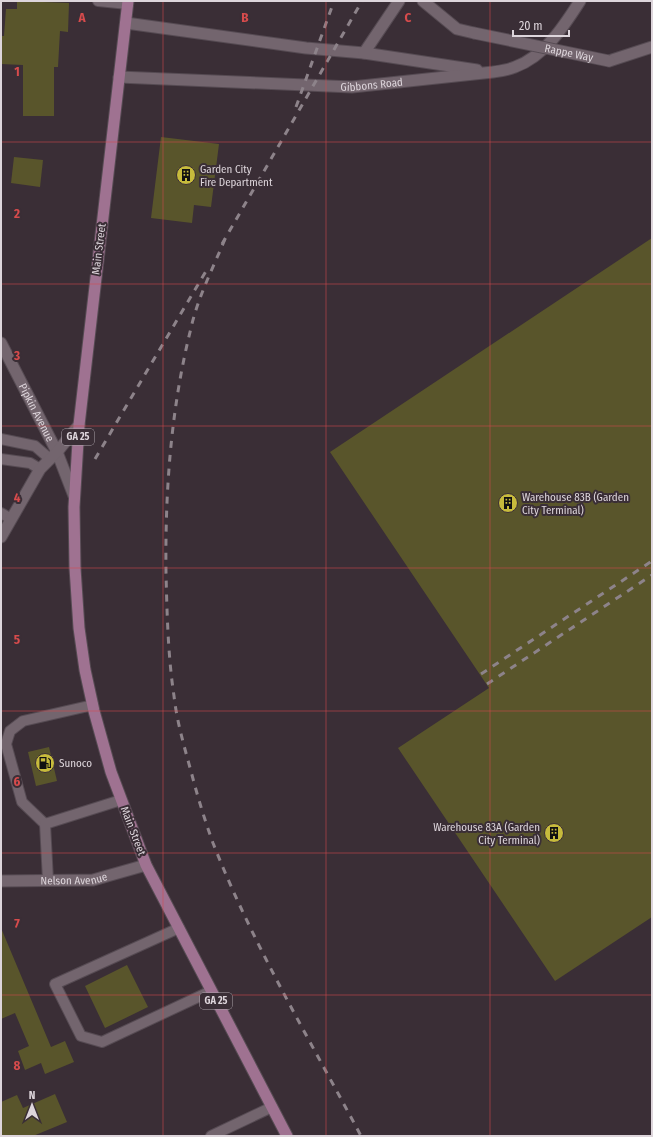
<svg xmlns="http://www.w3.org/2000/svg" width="653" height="1137" font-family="'Fira Sans Condensed',sans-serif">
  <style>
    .building { fill: #59552b }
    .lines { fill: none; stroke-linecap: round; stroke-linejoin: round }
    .service-casing { stroke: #564b53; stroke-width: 12 }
    .minor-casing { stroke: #564b53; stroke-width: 13 }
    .primary-casing { stroke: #564b53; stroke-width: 13 }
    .service { stroke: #73656e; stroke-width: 10 }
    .minor { stroke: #73656e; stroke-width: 11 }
    .primary { stroke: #9f7291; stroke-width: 11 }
    .rail { stroke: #8d838a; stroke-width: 3; stroke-dasharray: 7 7; stroke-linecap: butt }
    .minor-bridge-casing { stroke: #564b53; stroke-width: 13; stroke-linecap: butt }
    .minor-bridge { stroke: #73656e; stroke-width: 11 }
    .grid { fill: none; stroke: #d74b4c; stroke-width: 1; stroke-opacity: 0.55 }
    .labels { text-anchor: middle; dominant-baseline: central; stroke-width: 4; stroke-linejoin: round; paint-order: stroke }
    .shield { fill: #3a2e36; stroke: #aca3aa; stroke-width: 1 }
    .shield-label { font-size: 10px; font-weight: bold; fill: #ddd5db }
    .street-label { font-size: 11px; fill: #ddd5db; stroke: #3a2e36 }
    .poi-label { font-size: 11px; fill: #ddd5db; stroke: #3a2e36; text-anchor: start }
    .grid-label { font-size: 13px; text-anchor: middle; font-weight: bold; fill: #d74b4c; stroke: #3a2e36; stroke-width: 4; stroke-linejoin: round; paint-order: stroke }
  </style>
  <rect width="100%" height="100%" fill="#3a2e36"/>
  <g class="building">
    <polygon points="17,1 69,3 68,32 60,31 58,67 54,67 54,116 23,116 23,65 1,64 1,36 4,36 6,9 17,9"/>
    <polygon points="161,137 219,144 211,207 194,205 192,223 151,218"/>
    <polygon points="14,157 43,160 40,187 11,183"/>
    <polygon points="652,238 652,917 555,981 398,748 489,688 330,452"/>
    <polygon points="49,747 57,781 36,786 28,752"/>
    <polygon points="1,928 51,1047 65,1041 74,1062 45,1074 41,1063 25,1070 18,1051 29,1046 15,1013 1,1019"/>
    <polygon points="127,965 148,1007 105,1028 85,986"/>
    <polygon points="55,1094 67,1122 33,1136 1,1136 1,1102 17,1095 23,1108"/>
  </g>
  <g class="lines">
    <g class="service-casing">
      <g id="service">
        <polyline points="98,1 128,4"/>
        <polyline points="1,439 35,446 50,459"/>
        <polyline points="1,459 30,463 40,469"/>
        <polyline points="1,513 11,519"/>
        <polyline points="45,824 22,802 6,744 10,731 23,721 93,705"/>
        <polyline points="48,880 45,824 121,800"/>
        <polyline points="179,928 55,984 81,1036 102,1042 211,991"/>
        <polyline points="211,1136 272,1107"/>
      </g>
    </g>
    <g class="minor-casing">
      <g id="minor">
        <polyline points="423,1 457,29 474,33"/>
        <polyline points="126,23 306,48 364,53 477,70"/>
        <polyline points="364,53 399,1"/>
        <polyline points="609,61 652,47"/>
        <path id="s1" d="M119,77L352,87L493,72C500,71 508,70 515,67C545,56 564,26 580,1"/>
        <path id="s2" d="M1,343L57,452L74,496"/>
        <polyline points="1,537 40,469 57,452 79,425"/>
        <path id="s3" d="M1,881L93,880L146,865"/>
      </g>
    </g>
    <g class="primary-casing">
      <polyline id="primary" points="128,1 79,425 74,507 75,568 79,628 85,670 94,711 111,772 146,865 287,1136"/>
    </g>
    <use href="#service" class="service"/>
    <use href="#minor" class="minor"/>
    <use href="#primary" class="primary"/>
    <g class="rail">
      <polyline points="296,107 334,1"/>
      <path d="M225,239C213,268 198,297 191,328C171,408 165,490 166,573C167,614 168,656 174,696C177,723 185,749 192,775C198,798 205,821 213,843C253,945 310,1040 361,1136"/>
      <polyline points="222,244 362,1"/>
      <polyline points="95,459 206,271"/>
      <polyline points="481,674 652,561"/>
      <polyline points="487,684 652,575"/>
    </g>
    <g class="minor-bridge-casing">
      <g id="minor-bridge">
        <path id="s4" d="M474,33L609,61"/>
      </g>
    </g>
    <use href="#minor-bridge" class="minor-bridge"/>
  </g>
  <path class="grid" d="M163,1V1136M326,1V1136M490,1V1136M1,142H652M1,284H652M1,426H652M1,568H652M1,711H652M1,853H652M1,995H652"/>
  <defs>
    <g id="building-disc" transform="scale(1)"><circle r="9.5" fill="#c7bb3c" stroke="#3a2e36"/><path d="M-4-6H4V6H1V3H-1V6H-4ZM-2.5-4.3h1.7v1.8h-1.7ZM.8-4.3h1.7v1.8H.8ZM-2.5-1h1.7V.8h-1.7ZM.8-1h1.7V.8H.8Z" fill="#111"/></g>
    <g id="fuel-disc" transform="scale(1)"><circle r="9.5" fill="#c7bb3c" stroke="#3a2e36"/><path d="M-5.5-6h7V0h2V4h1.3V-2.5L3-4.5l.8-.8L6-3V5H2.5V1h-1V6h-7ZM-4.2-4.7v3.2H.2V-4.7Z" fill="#111"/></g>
  </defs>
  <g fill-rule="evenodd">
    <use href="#building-disc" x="186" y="175"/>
    <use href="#building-disc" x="508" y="503"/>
    <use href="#fuel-disc" x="45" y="763"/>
    <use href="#building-disc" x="554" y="833"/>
  </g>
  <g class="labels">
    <g class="shield">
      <rect x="62" y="429" width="32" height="16" rx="3"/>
      <rect x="200" y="993" width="32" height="16" rx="3"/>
    </g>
    <g class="shield-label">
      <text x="78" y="437">GA 25</text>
      <text x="216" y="1001">GA 25</text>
    </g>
    <g class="street-label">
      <text stroke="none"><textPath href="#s4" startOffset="97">Rappe Way</textPath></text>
      <text stroke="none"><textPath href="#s1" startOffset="253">Gibbons Road</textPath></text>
      <text transform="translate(99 249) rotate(-83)">Main Street</text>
      <text stroke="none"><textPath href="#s2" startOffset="78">Pipkin Avenue</textPath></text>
      <text transform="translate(133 831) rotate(69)">Main Street</text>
      <text stroke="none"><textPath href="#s3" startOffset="73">Nelson Avenue</textPath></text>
    </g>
    <g class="poi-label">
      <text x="200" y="169">Garden City<tspan x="200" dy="13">Fire Department</tspan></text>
      <text x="522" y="497">Warehouse 83B (Garden<tspan x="522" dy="13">City Terminal)</tspan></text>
      <text x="59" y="763">Sunoco</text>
      <text x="540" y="827" text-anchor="end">Warehouse 83A (Garden<tspan x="540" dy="13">City Terminal)</tspan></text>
    </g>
  </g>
  <g class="grid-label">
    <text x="82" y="22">A</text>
    <text x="245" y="22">B</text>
    <text x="408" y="22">C</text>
    <text x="17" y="76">1</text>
    <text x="17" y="218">2</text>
    <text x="17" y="360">3</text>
    <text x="17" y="502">4</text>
    <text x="17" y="644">5</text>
    <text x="17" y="786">6</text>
    <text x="17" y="928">7</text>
    <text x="17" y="1070">8</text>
  </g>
  <rect width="653" height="1137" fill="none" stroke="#ddd5db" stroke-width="4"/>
  <g transform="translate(32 1105)" stroke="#3a2e36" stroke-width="3" paint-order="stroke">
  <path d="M0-3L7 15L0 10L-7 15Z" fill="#ddd5db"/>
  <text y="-6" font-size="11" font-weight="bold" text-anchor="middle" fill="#ddd5db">N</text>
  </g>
  <path d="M513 30v6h56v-6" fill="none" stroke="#ddd5db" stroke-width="2"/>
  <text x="519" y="30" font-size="12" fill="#ddd5db" stroke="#3a2e36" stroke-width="3" paint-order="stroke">20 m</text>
</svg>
